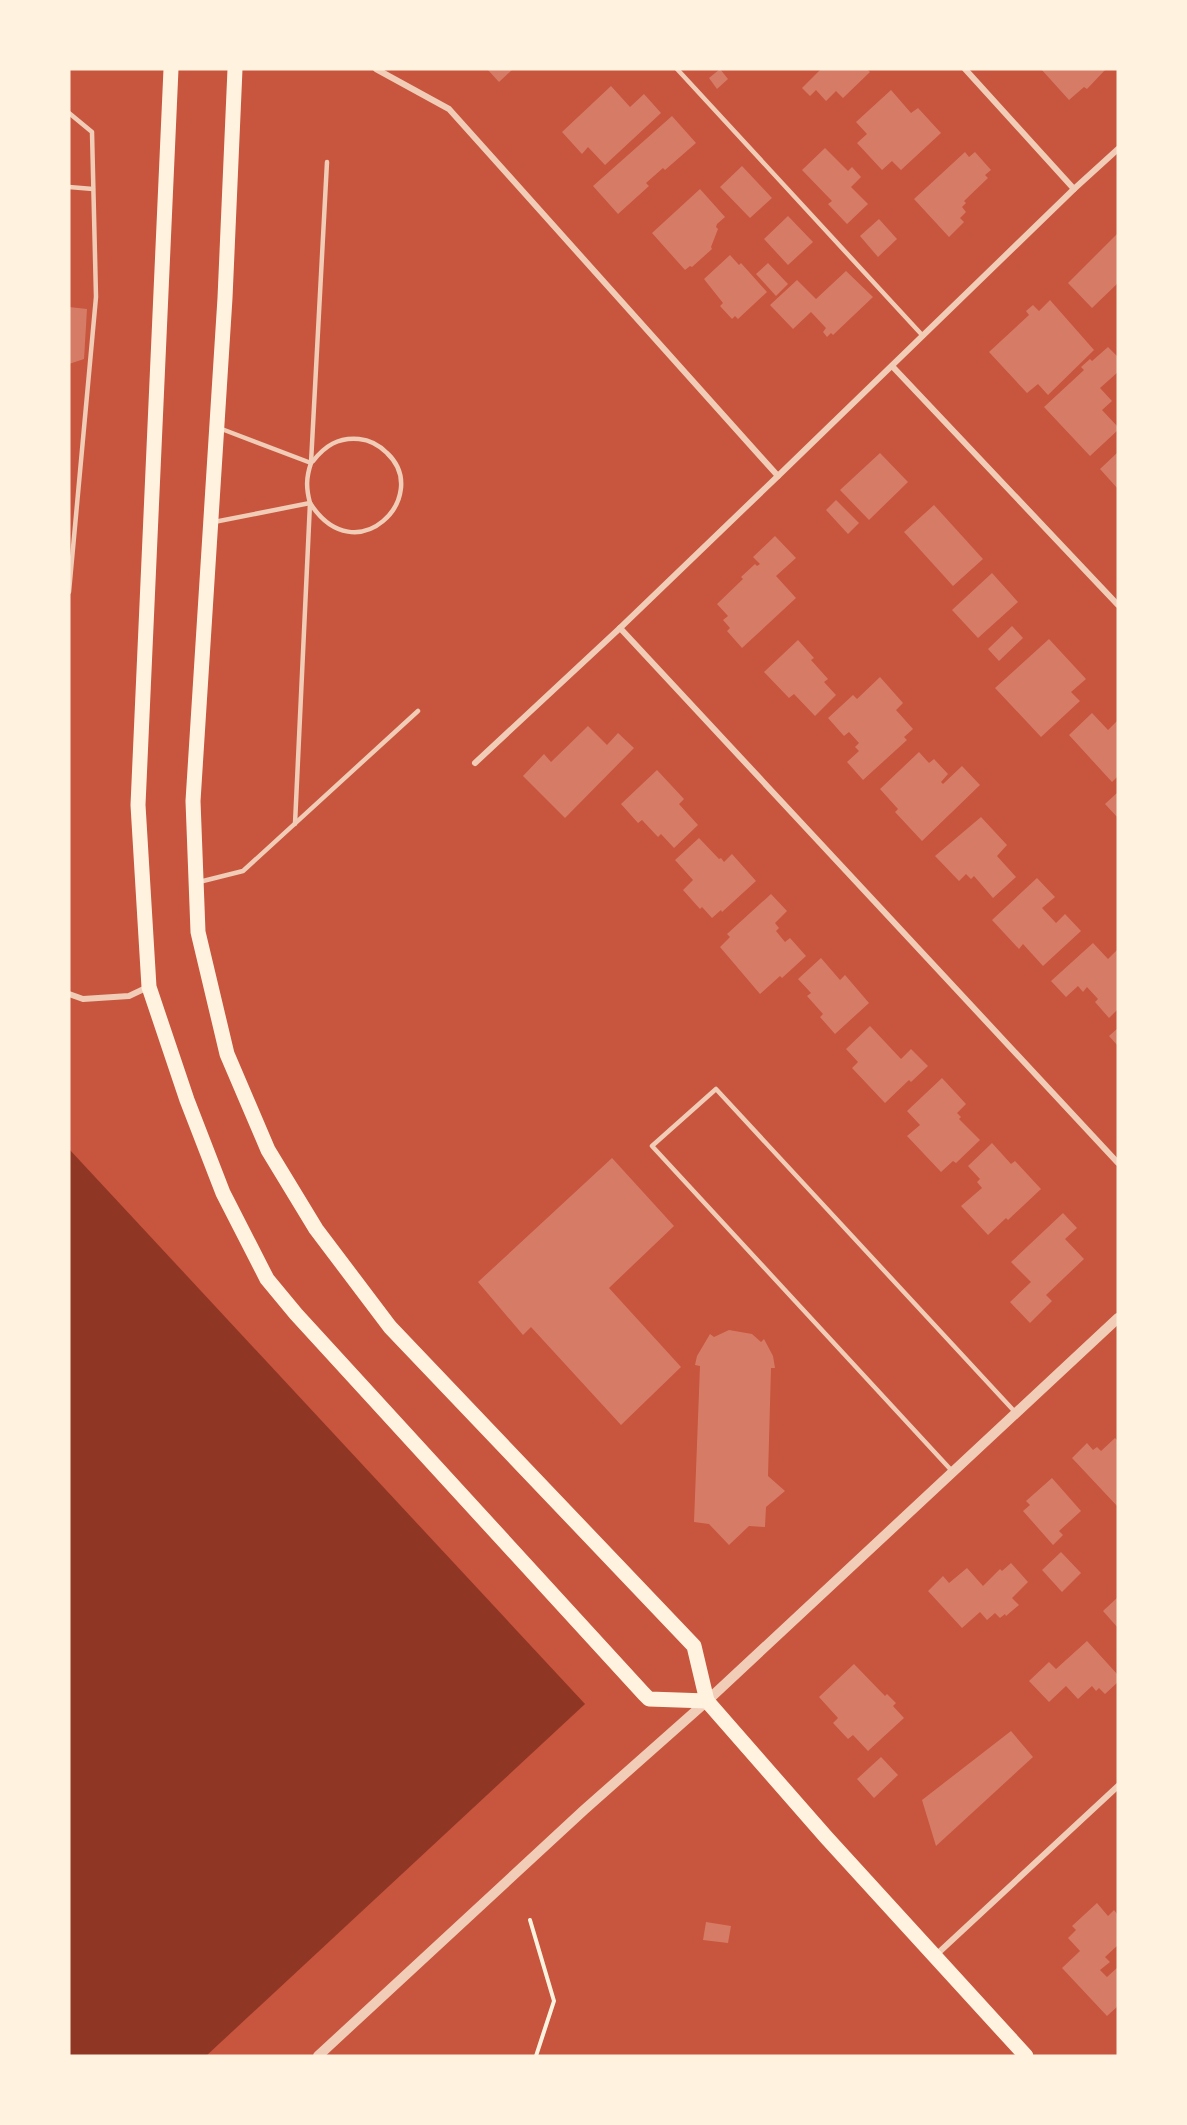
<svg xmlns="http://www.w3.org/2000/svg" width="1187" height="2125" font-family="Mulish,sans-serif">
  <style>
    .water { fill: #8f3625 }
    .building { fill: #d67c66 }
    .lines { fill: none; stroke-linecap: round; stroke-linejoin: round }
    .path { stroke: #fff3e0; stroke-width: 4 }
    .service { stroke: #f1ccb7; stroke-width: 4.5 }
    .minor { stroke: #f1ccb7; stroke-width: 6 }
    .tertiary { stroke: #f1ccb7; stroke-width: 10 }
    .primary { stroke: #fff3e0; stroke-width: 15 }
  </style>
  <rect width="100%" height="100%" fill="#c8553d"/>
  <polygon class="water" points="69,1149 585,1704 206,2056 69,2056"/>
  <g class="building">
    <polygon points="487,69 513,69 499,82"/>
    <polygon points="720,69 728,79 717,89 709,78"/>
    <polygon points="821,69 867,69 870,72 843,98 836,91 826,101 816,90 810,96 802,88"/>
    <polygon points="1041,69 1106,69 1087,89 1084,87 1069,100"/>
    <polygon points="611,86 630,107 644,94 661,113 605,165 588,147 582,154 562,132"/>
    <polygon points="891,90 911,113 918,108 941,133 901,170 892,161 882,170 857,143 867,134 856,122"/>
    <polygon points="672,116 696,143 665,170 663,168 646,183 649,186 618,214 593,186"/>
    <polygon points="825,148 848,171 852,167 861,177 851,187 868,204 847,224 828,204 832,201 802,170"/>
    <polygon points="965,152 969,157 975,152 991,170 985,175 988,178 964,201 966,203 962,207 966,212 960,218 964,222 949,237 914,199"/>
    <polygon points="742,166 772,198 750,218 720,187"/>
    <polygon points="700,189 725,217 717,224 716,227 718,229 711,247 712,249 692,267 690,266 685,270 652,233"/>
    <polygon points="788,216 813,242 788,265 764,239"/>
    <polygon points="879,219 897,239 878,257 860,236"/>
    <polygon points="1118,233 1118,283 1092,308 1068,283"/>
    <polygon points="730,255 739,265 741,263 767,292 738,319 735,316 732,319 720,306 723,303 704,279"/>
    <polygon points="768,263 788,284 776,296 756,274"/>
    <polygon points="846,271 873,297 833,335 831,333 827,337 823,332 826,328 811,312 793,329 770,305 797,280 816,299"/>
    <polygon points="1050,300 1094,350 1048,395 1038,384 1027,393 989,352 1029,315 1026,311 1033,305 1039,311"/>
    <polygon points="69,307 87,309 84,359 69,364"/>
    <polygon points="1108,347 1118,357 1118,372 1100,388 1112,401 1102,410 1118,427 1118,430 1090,456 1044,407 1084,370 1081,367 1090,359 1092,361"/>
    <polygon points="1118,452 1118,489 1100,469"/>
    <polygon points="880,453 908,482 869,520 840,490"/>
    <polygon points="836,500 859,523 848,534 826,510"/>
    <polygon points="934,505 983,559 953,586 904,532"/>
    <polygon points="775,536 796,558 776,576 796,598 742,648 727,631 730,628 723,620 728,616 717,604 743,579 741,577 755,564 757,566 760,564 753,557"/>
    <polygon points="992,573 1018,602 978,638 952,610"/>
    <polygon points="1012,626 1023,638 999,661 988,649"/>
    <polygon points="1049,639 1086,679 1071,692 1080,701 1041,737 995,688"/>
    <polygon points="798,640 814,658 811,660 828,679 824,682 836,695 815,716 794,694 789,698 764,672"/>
    <polygon points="880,677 903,703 896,710 913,729 904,737 907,740 863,780 847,762 859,751 855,747 859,743 849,732 844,736 828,718 853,695 857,699"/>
    <polygon points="1092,713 1108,730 1118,720 1118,776 1112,782 1069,735"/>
    <polygon points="588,726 607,745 618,733 634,748 565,818 523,776 544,754 551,762"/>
    <polygon points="919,752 929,763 934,759 948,774 941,782 943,784 962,766 980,785 922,841 895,812 898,809 880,789"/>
    <polygon points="657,770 684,799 679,804 698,825 674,848 661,834 658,837 642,820 638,823 621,804"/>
    <polygon points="1118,792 1118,818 1105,804"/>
    <polygon points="981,817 1007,845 997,856 1016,877 993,898 974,876 971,879 966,874 959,881 935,856"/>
    <polygon points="699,838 719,859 721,858 724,862 732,854 756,881 722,912 721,910 712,918 702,907 700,909 683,890 693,880 675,860"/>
    <polygon points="1037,878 1055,897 1042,908 1056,923 1065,914 1081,931 1043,966 1023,944 1019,949 992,920"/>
    <polygon points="771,894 787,911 775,923 779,928 776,931 785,942 790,938 806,956 782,978 780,976 760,994 720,947 730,937 727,934"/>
    <polygon points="1093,943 1108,959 1118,949 1118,1009 1109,1018 1095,1002 1098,999 1087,987 1083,992 1078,986 1066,997 1051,981"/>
    <polygon points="821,958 840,980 845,975 869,1003 835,1034 820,1017 823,1014 807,996 811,993 798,979"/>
    <polygon points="870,1026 901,1059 911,1049 928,1066 911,1082 909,1080 885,1103 852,1068 858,1062 846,1049"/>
    <polygon points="1118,1028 1118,1046 1109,1036"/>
    <polygon points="942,1078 966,1104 957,1113 961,1117 959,1119 980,1140 956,1163 953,1161 941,1172 907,1136 920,1125 907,1111"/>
    <polygon points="992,1143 1011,1164 1015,1161 1041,1189 1008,1220 1006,1218 988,1235 961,1206 982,1188 977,1182 980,1179 968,1166"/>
    <polygon points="612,1158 674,1226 609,1288 681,1367 621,1425 531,1327 523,1335 478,1282"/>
    <polygon points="1063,1213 1077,1228 1065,1239 1084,1259 1046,1295 1052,1301 1030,1323 1010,1302 1031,1282 1011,1262"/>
    <polygon points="729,1330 752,1334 761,1342 764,1339 773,1356 775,1368 771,1368 768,1476 785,1491 766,1507 765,1527 749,1526 729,1545 709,1524 694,1522 700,1366 695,1365 697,1356 710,1334 714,1337"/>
    <polygon points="1115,1438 1118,1441 1118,1507 1072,1458 1087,1443 1093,1450 1097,1447 1101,1451"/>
    <polygon points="1052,1478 1081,1511 1059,1531 1063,1535 1053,1545 1023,1511 1030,1505 1026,1501"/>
    <polygon points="1061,1552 1081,1573 1062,1592 1042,1570"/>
    <polygon points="1011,1563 1028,1582 1012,1598 1019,1605 1006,1616 1005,1614 1000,1618 995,1613 987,1620 980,1612 962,1628 928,1591 943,1576 949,1583 967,1568 983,1586 1000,1569 1002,1571"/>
    <polygon points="1118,1597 1118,1628 1103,1611"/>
    <polygon points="1087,1641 1118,1675 1118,1682 1105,1694 1099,1688 1096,1691 1092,1686 1078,1699 1066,1686 1049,1702 1029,1681 1049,1662 1056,1669"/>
    <polygon points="854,1664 885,1696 887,1694 896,1703 893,1706 904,1718 868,1751 853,1735 848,1739 833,1723 838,1718 819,1697"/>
    <polygon points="1011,1731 1033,1757 936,1846 922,1800"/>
    <polygon points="881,1757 898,1775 874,1798 857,1779"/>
    <polygon points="1097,1903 1108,1916 1114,1910 1118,1915 1118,1945 1105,1957 1110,1962 1100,1970 1107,1977 1118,1967 1118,2006 1107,2016 1062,1968 1080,1951 1068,1938 1076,1930 1072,1926"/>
    <polygon points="706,1922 731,1926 728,1943 703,1940"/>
  </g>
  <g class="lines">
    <polyline class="path" points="530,1920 554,2001 536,2056"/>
    <g class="service">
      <polyline points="677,69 923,336"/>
      <polyline points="69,113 92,132 96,297 69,592"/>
      <polyline points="69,187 93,189"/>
      <polyline points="219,428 311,463"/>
      <path d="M310,503C356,575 433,496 387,453C379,445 370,440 359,439C338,437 325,446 313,461"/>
      <polyline points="214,522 310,503"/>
      <path d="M295,824L310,503C306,488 306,478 311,463L327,162"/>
      <polyline points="199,882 243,871 418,711"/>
      <polyline points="952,1471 652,1146 716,1089 1015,1412"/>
    </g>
    <g class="minor">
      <polyline points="376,69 449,109 778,476"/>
      <polyline points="965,69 1074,189"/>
      <polyline points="892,366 1118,605"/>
      <polyline points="620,628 1118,1163"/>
      <polyline points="475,763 620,628 778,476 1074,189 1118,149"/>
      <polyline points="69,994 83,999 129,996 148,987"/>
      <polyline points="936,1955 1118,1786"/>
    </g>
    <polyline class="tertiary" points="318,2056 584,1810 707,1701 1118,1318"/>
    <g class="primary">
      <polyline points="171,69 138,805 149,987 187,1100 223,1193 267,1279 296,1314 644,1694 649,1699 707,1701 826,1837 1026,2056"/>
      <polyline points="235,69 225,298 193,801 198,932 227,1054 268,1150 316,1229 390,1327 694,1646 707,1701"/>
    </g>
  </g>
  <rect width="1187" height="2125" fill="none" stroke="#fff3e0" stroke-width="141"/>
</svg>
